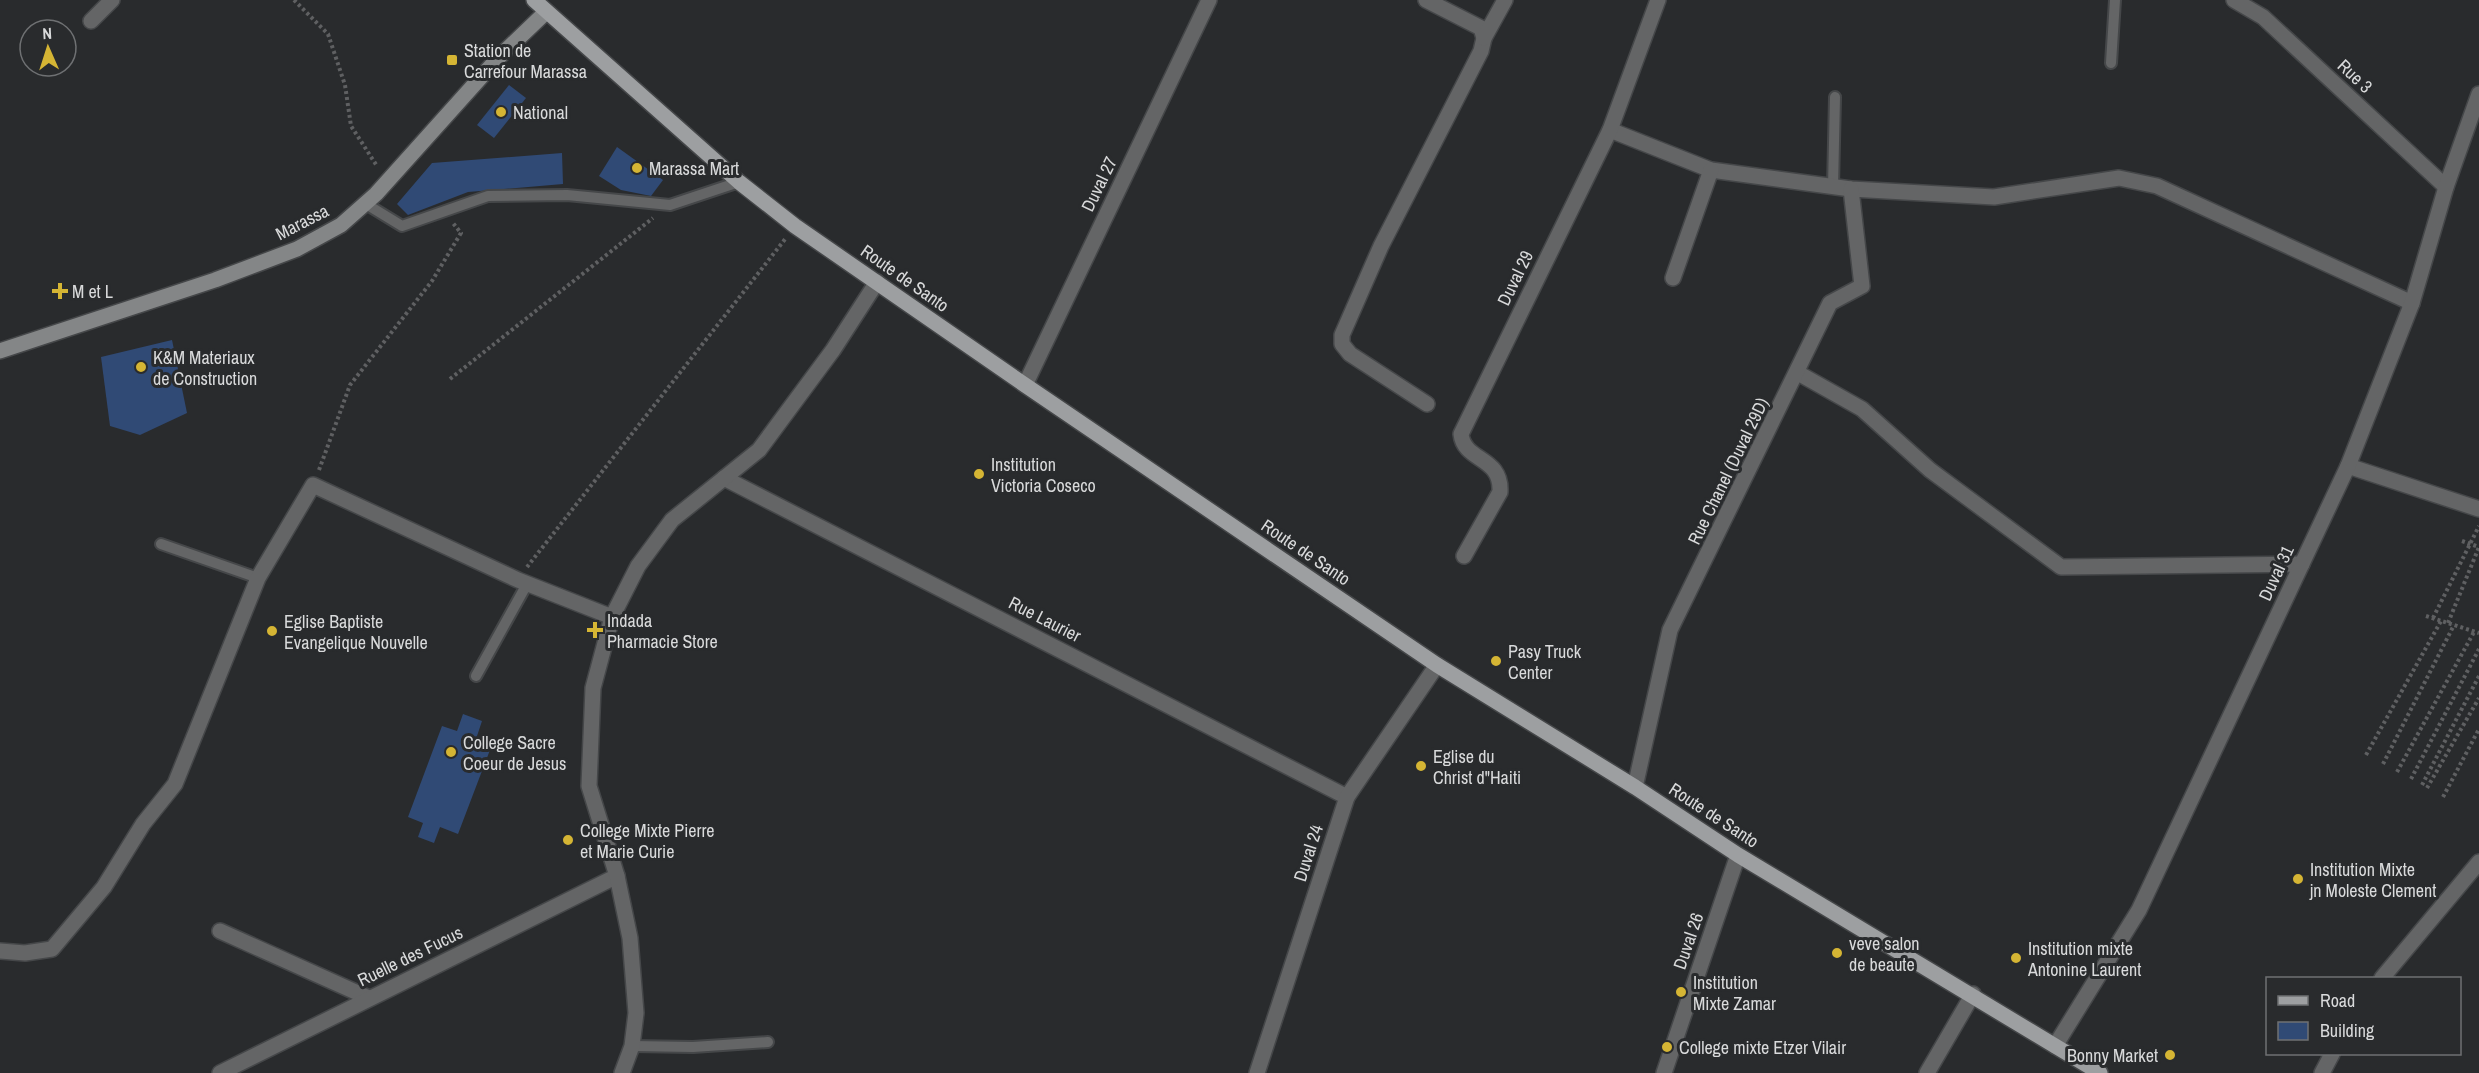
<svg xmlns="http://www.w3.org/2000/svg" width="2479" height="1073" font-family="'Archivo Narrow',sans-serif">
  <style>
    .building { fill: #304a75 }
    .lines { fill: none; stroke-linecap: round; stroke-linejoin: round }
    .lane-casing { stroke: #454749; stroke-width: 14 }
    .street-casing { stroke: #454749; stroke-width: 18 }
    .secondary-casing { stroke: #454749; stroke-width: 18 }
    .primary-casing { stroke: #454749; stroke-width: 18 }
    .path { stroke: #5f6062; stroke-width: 4; stroke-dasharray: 3 3; stroke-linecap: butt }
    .lane { stroke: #646566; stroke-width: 10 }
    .street { stroke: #646566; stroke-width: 15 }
    .secondary { stroke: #848687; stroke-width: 15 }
    .primary { stroke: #9d9fa1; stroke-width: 15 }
    .poi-dot { fill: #d5b534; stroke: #292b2d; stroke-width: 2 }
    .labels { text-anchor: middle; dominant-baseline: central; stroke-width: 6; stroke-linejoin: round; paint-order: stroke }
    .poi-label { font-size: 18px; fill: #d9dadb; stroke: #292b2d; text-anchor: start }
    .street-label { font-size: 18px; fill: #d9dadb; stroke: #292b2d }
  </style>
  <rect width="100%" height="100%" fill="#292b2d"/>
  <g class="building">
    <polygon points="509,85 526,98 494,138 477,125"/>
    <polygon points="617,147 663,180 651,196 621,190 599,176"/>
    <polygon points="562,153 563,184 468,192 408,215 397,204 432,163"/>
    <polygon points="172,340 187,413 140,435 110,426 101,357"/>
    <polygon points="463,714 482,721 477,736 493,742 458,834 440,827 434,843 418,837 423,823 408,817 442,726 457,731"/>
  </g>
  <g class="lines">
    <g class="lane-casing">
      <g id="lane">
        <polyline points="2111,63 2115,0"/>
        <polyline points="1833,187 1835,97"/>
        <polyline points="366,204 402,226 488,196 567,195 670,205 739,182"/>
        <polyline points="161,544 258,578"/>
        <polyline points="476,676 527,584"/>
        <polyline points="632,1046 693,1047 768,1042"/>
      </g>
    </g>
    <g class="street-casing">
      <g id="street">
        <polyline points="1426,0 1481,28 1484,38 1481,51 1381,246 1342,335 1342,344 1350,354 1427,404"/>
        <polyline points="2234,0 2263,17 2446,187"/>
        <polyline points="91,21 112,0"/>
        <polyline points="1484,38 1505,0"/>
        <polyline points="1610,130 1711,170 1851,189 1994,197 2119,178 2157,186 2412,303"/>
        <polyline points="1673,278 1711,170"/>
        <polyline points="1798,373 1862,409 1930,470 2061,567 2302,564"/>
        <polyline points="1025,385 1209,0"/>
        <polyline points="2348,466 2479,509"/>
        <polyline points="724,478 1347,797"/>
        <path d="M1464,556L1500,492C1502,456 1464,462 1461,434L1610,130L1658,0"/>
        <polyline points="1635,787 1670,630 1830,303 1862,286 1851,189"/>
        <polyline points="220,931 369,998"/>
        <polyline points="0,951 25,953 52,949 104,887 143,824 175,784 258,578 313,485 518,580 612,617"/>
        <polyline points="2382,978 2479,862"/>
        <polyline points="2055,1046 2139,910 2348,466 2412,303 2446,187 2479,94"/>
        <polyline points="220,1073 617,876"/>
        <polyline points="622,1073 632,1046 636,1013 630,938 617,876 589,786 593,688 612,617 638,566 672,520 759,450 833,350 877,282"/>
        <polyline points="1257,1073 1347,797 1437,665"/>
        <polyline points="1664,1073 1738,855"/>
        <polyline points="1927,1073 1973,994"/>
        <polyline points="2322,1073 2332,1054"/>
      </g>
    </g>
    <g class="secondary-casing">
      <polyline id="secondary" points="0,351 215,280 297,249 341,225 376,194 499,57 546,12"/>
    </g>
    <g class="primary-casing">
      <polyline id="primary" points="534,0 739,182 795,226 1025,385 1437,665 1635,787 1738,855 2100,1073"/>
    </g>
    <g class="path">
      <polyline points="294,0 328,34 345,85 351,126 377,166"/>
      <polyline points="450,379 653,218"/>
      <polyline points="319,470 350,385 432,281 461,233 453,223"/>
      <polyline points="2462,541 2479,547"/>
      <polyline points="527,567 786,238"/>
      <polyline points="2426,616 2479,633"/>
      <polyline points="2433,618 2479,526"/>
      <polyline points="2448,623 2479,547"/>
      <polyline points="2366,755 2441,621"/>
      <polyline points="2383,764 2454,625"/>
      <polyline points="2397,772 2474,632"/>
      <polyline points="2411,779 2479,649"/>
      <polyline points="2422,785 2479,676"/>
      <polyline points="2427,788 2479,698"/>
      <polyline points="2443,797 2479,729"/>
    </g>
    <use href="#lane" class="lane"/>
    <use href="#street" class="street"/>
    <use href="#secondary" class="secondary"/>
    <use href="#primary" class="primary"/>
  </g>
  <g class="poi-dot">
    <rect x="446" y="54" width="12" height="12" rx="3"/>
    <circle cx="501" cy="112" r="6"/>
    <circle cx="637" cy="168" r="6"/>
    <path d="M57 282h6v6h6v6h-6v6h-6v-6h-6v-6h6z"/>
    <circle cx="141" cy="367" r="6"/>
    <circle cx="979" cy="474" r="6"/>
    <path d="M592 621h6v6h6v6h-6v6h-6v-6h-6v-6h6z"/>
    <circle cx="272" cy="631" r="6"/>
    <circle cx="1496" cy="661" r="6"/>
    <circle cx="451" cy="752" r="6"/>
    <circle cx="1421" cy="766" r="6"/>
    <circle cx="568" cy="840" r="6"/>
    <circle cx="2298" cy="879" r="6"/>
    <circle cx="1837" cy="953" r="6"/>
    <circle cx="2016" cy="958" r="6"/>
    <circle cx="1681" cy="992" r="6"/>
    <circle cx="1667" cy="1047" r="6"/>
    <circle cx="2170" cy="1055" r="6"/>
  </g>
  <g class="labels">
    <g class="poi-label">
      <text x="464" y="50">Station de<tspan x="464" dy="21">Carrefour Marassa</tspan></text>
      <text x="513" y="112">National</text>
      <text x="649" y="168">Marassa Mart</text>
      <text x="72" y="291">M et L</text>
      <text x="153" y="357">K&amp;M Materiaux<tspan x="153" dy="21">de Construction</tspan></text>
      <text x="991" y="464">Institution<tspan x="991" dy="21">Victoria Coseco</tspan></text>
      <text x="607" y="620">Indada<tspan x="607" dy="21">Pharmacie Store</tspan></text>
      <text x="284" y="621">Eglise Baptiste<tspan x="284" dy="21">Evangelique Nouvelle</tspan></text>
      <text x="1508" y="651">Pasy Truck<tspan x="1508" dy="21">Center</tspan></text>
      <text x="463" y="742">College Sacre<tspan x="463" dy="21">Coeur de Jesus</tspan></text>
      <text x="1433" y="756">Eglise du<tspan x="1433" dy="21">Christ d"Haiti</tspan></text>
      <text x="580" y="830">College Mixte Pierre<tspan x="580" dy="21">et Marie Curie</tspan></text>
      <text x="2310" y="869">Institution Mixte<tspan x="2310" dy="21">jn Moleste Clement</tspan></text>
      <text x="1849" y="943">veve salon<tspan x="1849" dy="21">de beaute</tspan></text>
      <text x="2028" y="948">Institution mixte<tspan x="2028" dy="21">Antonine Laurent</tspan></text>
      <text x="1693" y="982">Institution<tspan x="1693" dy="21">Mixte Zamar</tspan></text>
      <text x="1679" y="1047">College mixte Etzer Vilair</text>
      <text x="2158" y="1055" text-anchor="end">Bonny Market</text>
    </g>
    <g class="street-label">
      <text transform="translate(2355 76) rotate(43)">Rue 3</text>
      <text transform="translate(1099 184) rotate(-64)">Duval 27</text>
      <text transform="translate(302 222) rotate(-27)">Marassa</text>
      <text transform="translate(905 278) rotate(35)">Route de Santo</text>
      <text transform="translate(1515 278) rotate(-64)">Duval 29</text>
      <text transform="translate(1728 471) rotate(-64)">Rue Chanel (Duval 29D)</text>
      <text transform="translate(1306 552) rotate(34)">Route de Santo</text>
      <text transform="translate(2276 573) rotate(-65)">Duval 31</text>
      <text transform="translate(1045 619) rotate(27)">Rue Laurier</text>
      <text transform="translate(1714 815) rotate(33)">Route de Santo</text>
      <text transform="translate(1308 853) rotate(-72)">Duval 24</text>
      <text transform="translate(1688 941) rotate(-71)">Duval 26</text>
      <text transform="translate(410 956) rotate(-26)">Ruelle des Fucus</text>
    </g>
  </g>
  <rect x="2266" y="977" width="195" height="78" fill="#292b2d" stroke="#6f7173" stroke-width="1.5"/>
  <rect x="2278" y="996" width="30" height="9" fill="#9d9fa1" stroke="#6f7173" stroke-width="1.5"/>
  <text x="2320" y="1007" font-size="18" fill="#d9dadb">Road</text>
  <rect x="2278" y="1022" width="30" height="18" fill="#304a75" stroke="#6f7173" stroke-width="1.5"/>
  <text x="2320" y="1037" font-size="18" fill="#d9dadb">Building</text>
  <g transform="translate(48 48) rotate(357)"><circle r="28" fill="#292b2d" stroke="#6f7173" stroke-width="1.5"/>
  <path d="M0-4.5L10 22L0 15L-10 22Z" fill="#d5b534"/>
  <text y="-9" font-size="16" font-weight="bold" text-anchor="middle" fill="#d9dadb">N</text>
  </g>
</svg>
